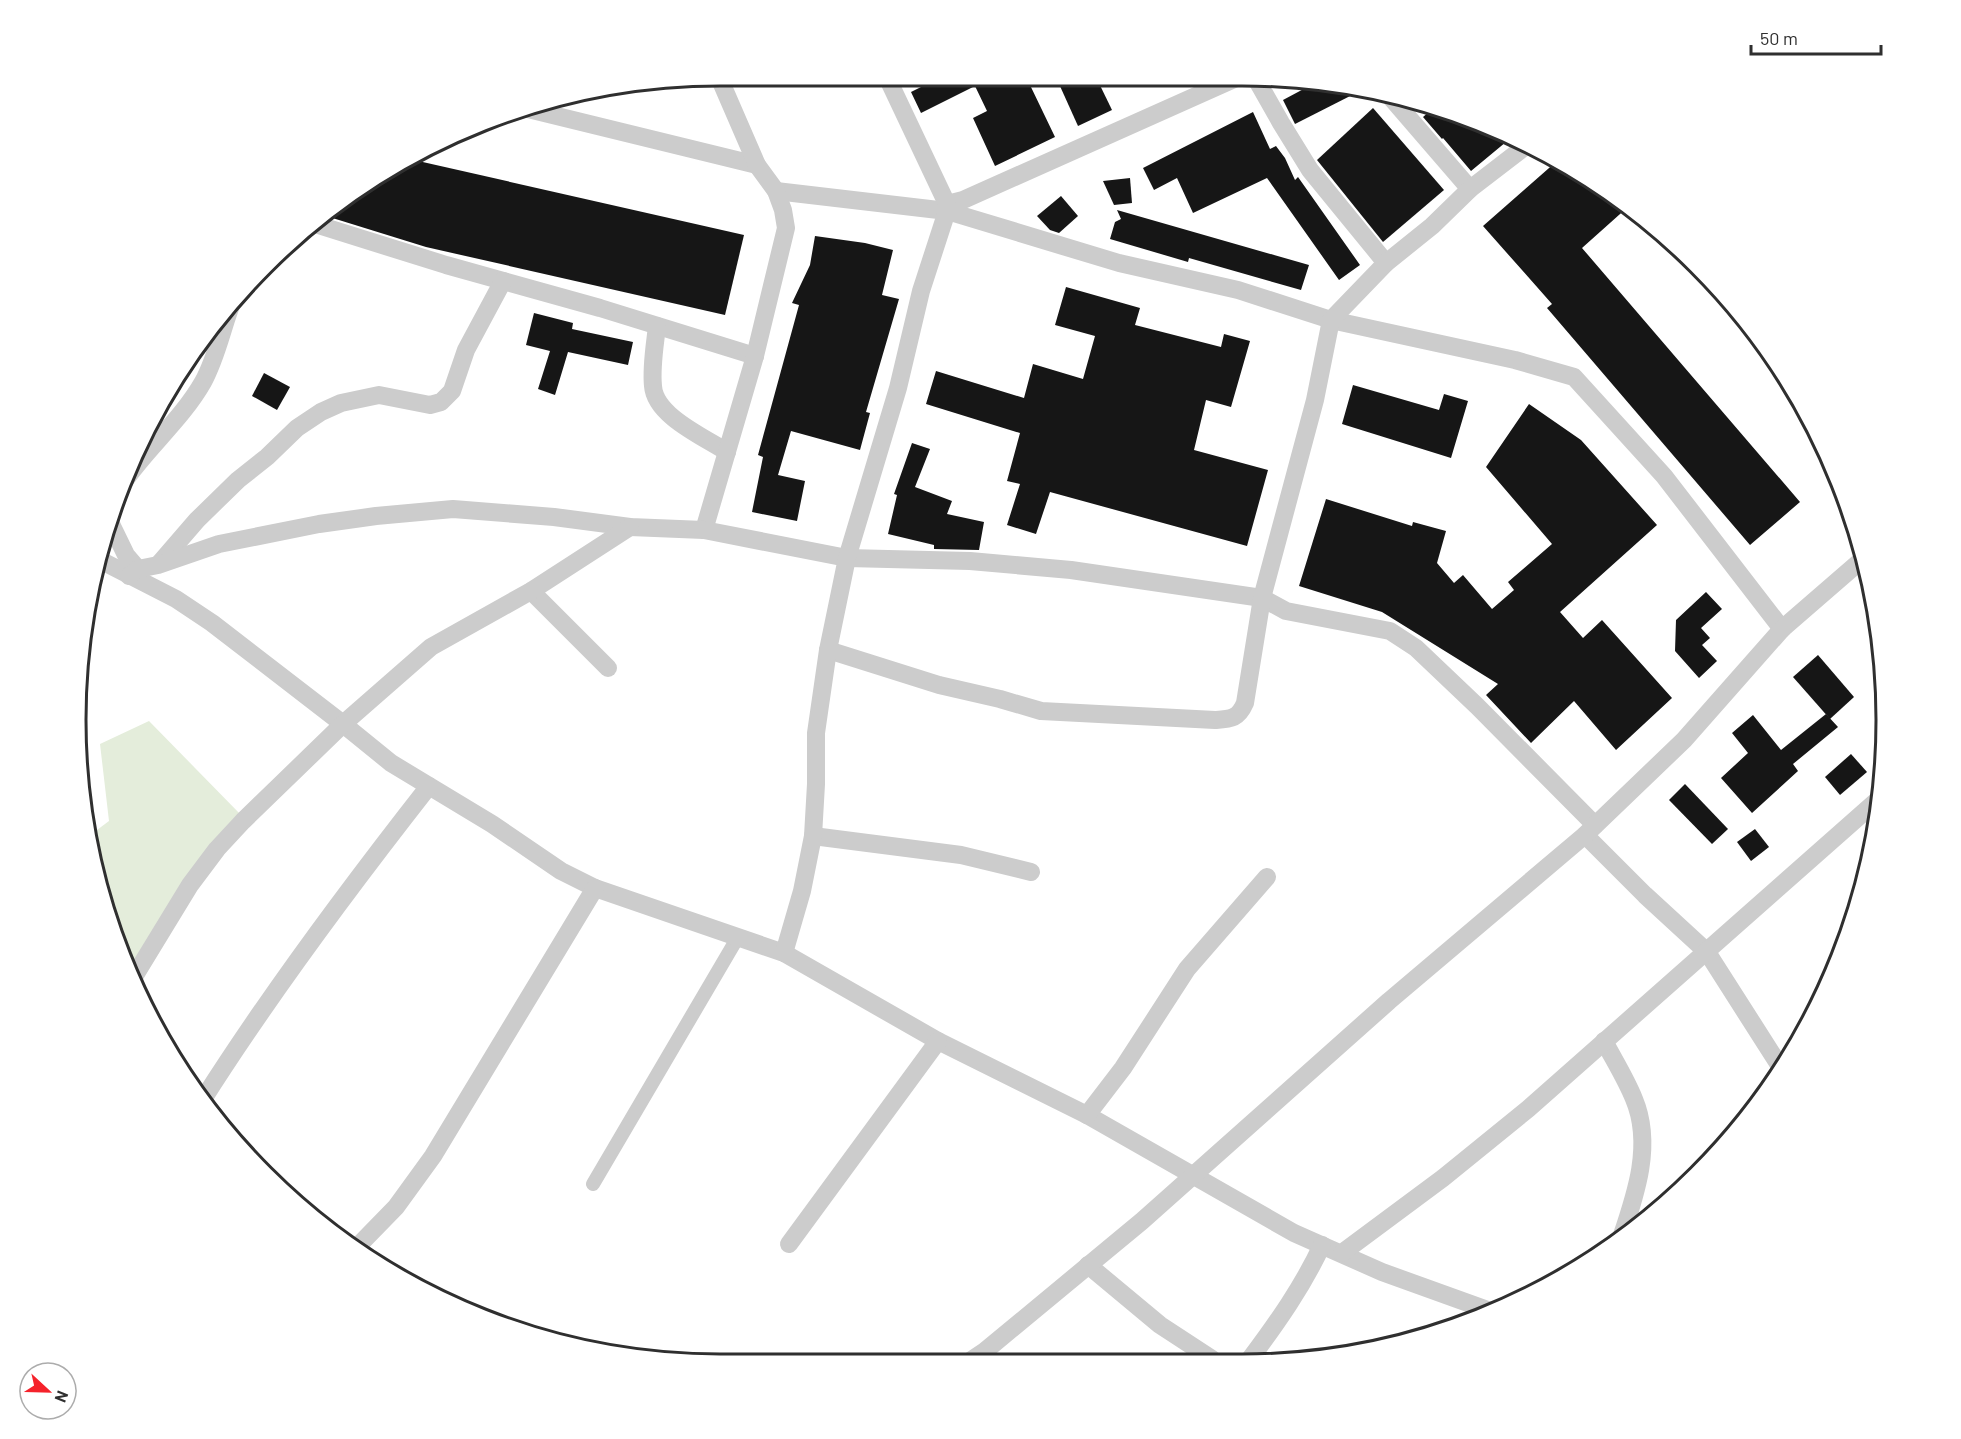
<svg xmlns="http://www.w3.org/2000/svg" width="1961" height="1439" font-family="Barlow,sans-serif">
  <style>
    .green { fill: #e4eddb }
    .building { fill: #161616 }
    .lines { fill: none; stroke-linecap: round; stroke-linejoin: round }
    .pedestrian { stroke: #ccc; stroke-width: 14 }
    .minor { stroke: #ccc; stroke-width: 18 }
    .rim { fill: none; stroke: #2f2f2f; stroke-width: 3 }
  </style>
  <rect width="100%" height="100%" fill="#fff"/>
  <polygon class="green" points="149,721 241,815 137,989 124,966 89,836 109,821 100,744"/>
  <g class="building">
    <polygon points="945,75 1049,75 1030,85 1055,137 995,166 973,118 987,111 975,86 921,113 911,92"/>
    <polygon points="1055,75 1095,75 1112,110 1078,126"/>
    <polygon points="1313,84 1360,91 1295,124 1283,100"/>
    <polygon points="1436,106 1488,124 1512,137 1471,171 1443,138 1442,139 1423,117"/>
    <polygon points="1373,108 1444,190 1383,242 1317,160"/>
    <polygon points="1253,112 1270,149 1276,146 1285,158 1295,180 1298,177 1360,265 1339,280 1267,178 1193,213 1177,178 1154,190 1143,168"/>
    <polygon points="405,158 744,235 725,315 426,247 326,216 362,183"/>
    <polygon points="1557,161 1599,183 1629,206 1582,248 1800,502 1750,545 1547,308 1552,304 1483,226"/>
    <polygon points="1130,178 1132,203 1114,205 1103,181"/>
    <polygon points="1061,196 1078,216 1059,233 1050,230 1037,216"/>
    <polygon points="1117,210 1309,265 1301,290 1189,258 1188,262 1110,239 1115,222 1121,219"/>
    <polygon points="815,236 865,243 893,250 882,295 899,299 866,412 870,413 860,450 791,431 778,475 805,481 797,521 752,512 763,457 758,455 799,305 792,303 810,265"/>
    <polygon points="1066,287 1140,308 1135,325 1221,347 1224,334 1250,341 1231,407 1206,400 1194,450 1268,470 1247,546 1050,492 1036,534 1007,525 1020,484 1007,481 1020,433 926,404 936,371 1024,398 1033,364 1083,379 1095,336 1055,325"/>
    <polygon points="534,313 573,323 572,329 633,342 628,365 568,352 555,395 538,389 550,351 526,345"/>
    <polygon points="264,373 290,387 277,410 252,396"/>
    <polygon points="1353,385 1439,410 1444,394 1468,401 1451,458 1342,424"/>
    <polygon points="1529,404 1581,440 1657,525 1560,612 1583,638 1602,620 1672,698 1616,750 1574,701 1531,743 1486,695 1498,684 1382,612 1299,586 1326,499 1412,526 1413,522 1446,531 1437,563 1454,583 1463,575 1492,609 1514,590 1508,582 1552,544 1486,467"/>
    <polygon points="912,443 930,449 915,487 952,501 947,514 984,522 979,550 934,549 934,545 888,534 897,495 894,494"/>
    <polygon points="1706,592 1722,609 1701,628 1710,638 1702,645 1717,661 1699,678 1675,651 1676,620"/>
    <polygon points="1818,655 1854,697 1830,719 1793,677"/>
    <polygon points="1826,714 1838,727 1793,764 1798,771 1752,813 1721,778 1748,753 1732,733 1753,715 1781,750"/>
    <polygon points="1851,754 1867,772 1840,795 1825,777"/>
    <polygon points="1685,784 1728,829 1712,844 1669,800"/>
    <polygon points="1755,829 1769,847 1751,861 1737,842"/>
  </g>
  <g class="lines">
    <polyline class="pedestrian" points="593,1184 738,937"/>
    <g class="minor">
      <polyline points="1255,77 1281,123 1310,170 1386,263"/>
      <polyline points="1388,94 1470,189"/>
      <polyline points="524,108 757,165"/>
      <polyline points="776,191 947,211 1119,263 1238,290 1331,320 1515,360 1574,377 1664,476 1782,629"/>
      <polyline points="947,204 963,200 1243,75"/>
      <polyline points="315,224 446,265 600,308 755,356"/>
      <path d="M657,326C655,345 651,366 653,386C655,416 704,437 727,452"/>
      <path d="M123,483C147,448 182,419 203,382C218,355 223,323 235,295"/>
      <polyline points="109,520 126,555 138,569"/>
      <polyline points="704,530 755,356 786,228 783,210 776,191 757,165 718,75"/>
      <polyline points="96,558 176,599 212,623 343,724 391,763 492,824 561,871 595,888 784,953 938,1041 1087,1115 1294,1233 1382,1272 1493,1312"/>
      <polyline points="159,564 197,520 238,480 267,457 297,428 321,412 341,403 379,395 430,405 441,402 452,391 466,350 503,281"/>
      <polyline points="129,576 138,569 158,565 219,544 319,524 376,516 453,509 554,517 630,527 704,530 847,558 970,561 1071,570 1262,598 1286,611 1390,631 1416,648 1477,706 1595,825"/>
      <polyline points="531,591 608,668"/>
      <path d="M828,650L939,685L1000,699L1041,711L1215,720C1231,719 1238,719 1245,703L1262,598L1315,400L1331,320L1386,263L1432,226L1470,189L1527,145"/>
      <polyline points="1585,835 1645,895 1707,952 1781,1068"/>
      <polyline points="813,836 961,855 1031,872"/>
      <polyline points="784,953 802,891 813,836 816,784 816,733 828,650 847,558 898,388 921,291 947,211 947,204 886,75"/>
      <polyline points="132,980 190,885 217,849 243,821 343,724 431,647 531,591 630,527"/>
      <path d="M1604,1041C1614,1060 1626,1079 1634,1099C1653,1144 1636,1194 1621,1238"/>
      <path d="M202,1101C271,992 349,888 429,786"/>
      <polyline points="1087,1115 1123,1068 1187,969 1267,877"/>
      <polyline points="789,1244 938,1041"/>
      <polyline points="358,1246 396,1207 433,1156 595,888"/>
      <polyline points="1342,1253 1443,1178 1528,1109 1881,797"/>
      <polyline points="1088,1265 1160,1325 1212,1359"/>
      <path d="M1250,1359C1277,1323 1303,1286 1322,1245"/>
      <polyline points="970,1361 985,1351 1142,1221 1389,1001 1585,835 1684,740 1782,629 1865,557"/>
    </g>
  </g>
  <path d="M0 0H1961V1439H0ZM720 86H1242A634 634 0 0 1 1876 720V720A634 634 0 0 1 1242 1354H720A634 634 0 0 1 86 720V720A634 634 0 0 1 720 86Z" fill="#fff" fill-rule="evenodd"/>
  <path class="rim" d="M720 86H1242A634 634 0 0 1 1876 720V720A634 634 0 0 1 1242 1354H720A634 634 0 0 1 86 720V720A634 634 0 0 1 720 86Z"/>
  <g transform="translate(48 1391) rotate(112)"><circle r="28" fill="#ffffff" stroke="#acacac" stroke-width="1.5"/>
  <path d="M0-4.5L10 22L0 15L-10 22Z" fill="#f5222b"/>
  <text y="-9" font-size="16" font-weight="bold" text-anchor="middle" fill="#2f2f2f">N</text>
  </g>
  <path d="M1751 45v9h130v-9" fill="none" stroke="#2f2f2f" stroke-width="3"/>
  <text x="1760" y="45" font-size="18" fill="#2f2f2f" stroke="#ffffff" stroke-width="4.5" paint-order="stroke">50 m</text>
</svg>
